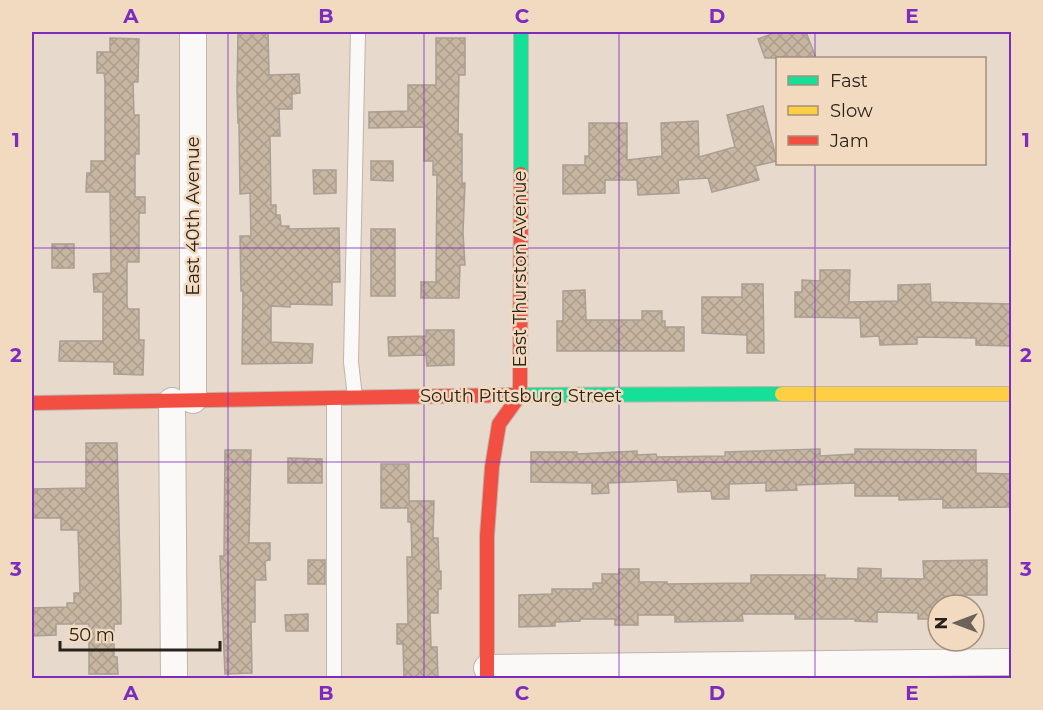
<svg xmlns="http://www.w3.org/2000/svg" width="1043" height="710" font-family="Montserrat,sans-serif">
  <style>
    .building { fill: url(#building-cross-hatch); stroke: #a99f94; stroke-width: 1.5 }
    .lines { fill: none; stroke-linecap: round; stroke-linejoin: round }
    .lane-casing { stroke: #bfb5aa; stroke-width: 16 }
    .street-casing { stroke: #bfb5aa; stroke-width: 28 }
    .fast-casing { stroke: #bfb5aa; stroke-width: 16 }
    .slow-casing { stroke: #bfb5aa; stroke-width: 16 }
    .jam-casing { stroke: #bfb5aa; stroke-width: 16 }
    .lane { stroke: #fbf9f7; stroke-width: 14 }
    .street { stroke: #fbf9f7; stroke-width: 26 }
    .fast { stroke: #16e098; stroke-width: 14 }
    .slow { stroke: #ffcf43; stroke-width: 14 }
    .jam { stroke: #f24e42; stroke-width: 14 }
    .grid { fill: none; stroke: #7b2cbf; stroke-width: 1.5; stroke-opacity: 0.55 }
    .labels { text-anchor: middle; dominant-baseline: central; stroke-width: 5; stroke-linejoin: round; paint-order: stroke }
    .street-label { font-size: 18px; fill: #2a2218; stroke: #f2dac0 }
    .neatline { fill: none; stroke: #7b2cbf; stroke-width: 2 }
    .grid-label { font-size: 20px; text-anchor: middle; font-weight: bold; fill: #7b2cbf }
  </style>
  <defs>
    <pattern id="building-cross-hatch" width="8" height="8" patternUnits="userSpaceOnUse" patternTransform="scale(1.5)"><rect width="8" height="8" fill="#c7b6a2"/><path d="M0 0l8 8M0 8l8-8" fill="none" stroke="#ab9c8b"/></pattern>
  </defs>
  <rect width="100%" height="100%" fill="#e7d9cb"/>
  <g class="building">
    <polygon points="238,32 268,32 269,75 299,74 300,93 292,94 292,109 279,109 280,136 270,136 271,205 276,205 276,215 280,215 281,226 289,226 289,229 339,228 340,282 332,282 332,305 290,304 290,307 271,306 271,342 313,344 312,363 242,364 243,291 241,291 240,236 251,236 250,193 240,194 239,123 238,123 237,91"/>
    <polygon points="777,32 806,32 816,58 765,58 758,39"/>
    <polygon points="110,38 139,39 138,82 133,82 134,115 139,115 139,154 135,154 135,197 145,197 145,213 139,213 139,262 127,262 127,305 128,309 139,309 139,340 144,340 143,375 114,374 114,362 59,361 60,341 103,341 103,292 94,292 93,274 111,273 110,192 86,192 87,173 91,173 91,161 105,161 105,82 104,73 97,73 97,52 110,52"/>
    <polygon points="436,38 465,38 465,75 459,75 458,134 462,134 462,183 465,183 463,233 465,265 460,265 459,298 421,298 421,282 436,282 437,175 433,175 433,161 424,161 424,127 369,128 369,112 408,111 408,85 436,85"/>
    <polygon points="763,106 777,161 755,166 759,180 712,192 708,178 678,180 679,193 638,195 637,180 605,180 605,193 563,194 563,165 585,165 585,156 589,156 589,123 627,123 627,160 662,156 661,123 698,121 699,157 735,147 727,115"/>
    <polygon points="371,161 393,161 393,181 371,180"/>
    <polygon points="313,170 336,170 336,193 314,194"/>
    <rect x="371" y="229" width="24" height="67"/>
    <rect x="52" y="244" width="22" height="24"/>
    <polygon points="820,270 850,270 849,302 898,301 898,285 930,284 931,302 1011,304 1011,346 976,345 976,338 917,337 917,344 880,345 879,336 861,337 860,318 795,317 795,292 802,292 802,280 820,281"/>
    <polygon points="742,284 763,284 764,353 747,353 747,335 702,333 702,297 742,297"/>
    <polygon points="585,290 586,320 642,320 642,311 662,311 662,321 665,321 665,327 684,327 684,351 557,351 557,321 563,321 563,291"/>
    <polygon points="426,330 454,330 454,365 427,366 426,355 389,356 388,337 426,336"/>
    <polygon points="86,443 117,443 121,605 121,624 114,624 114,657 117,657 118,674 89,674 89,624 56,624 56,635 32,636 32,608 67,607 67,603 74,603 74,593 80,593 78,530 61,530 61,518 32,518 32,489 86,488"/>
    <polygon points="820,449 820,456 855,454 855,449 976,450 976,473 1011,474 1011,507 943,508 943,499 899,500 899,496 855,496 855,483 796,485 797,490 766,491 766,483 729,484 729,499 712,499 711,491 678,492 677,480 608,483 609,493 592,494 592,483 531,482 531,452 577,452 577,454 637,451 637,455 656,454 657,457 725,456 725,452"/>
    <polygon points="225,450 251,450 249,543 270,543 270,560 265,561 266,580 255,580 255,622 251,622 252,673 225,674 220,556 224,556"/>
    <polygon points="288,458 322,459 322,483 288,483"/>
    <polygon points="381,464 409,464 409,501 434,501 433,538 438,538 439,571 441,571 441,589 438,589 438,613 430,613 431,647 437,647 438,678 404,678 403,644 397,644 397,624 408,624 407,557 412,557 411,522 408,522 408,508 381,508"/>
    <rect x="308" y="560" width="17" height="24"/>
    <polygon points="987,560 987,595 961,595 961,598 951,599 951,605 938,605 938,619 918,619 918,613 877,612 877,622 855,621 855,619 795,619 795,614 742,614 743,621 675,622 675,615 638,615 638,625 615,625 615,619 580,619 580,621 555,622 555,626 519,627 519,595 552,594 552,589 593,589 593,583 602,583 602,574 619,574 619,569 639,569 639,582 667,582 667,584 751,583 751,575 825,575 825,578 858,579 858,568 881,569 881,578 924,579 923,561"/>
    <polygon points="308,614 308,631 286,631 285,615"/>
  </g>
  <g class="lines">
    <g class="lane-casing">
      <g id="lane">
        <polyline points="355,397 351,362 358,32"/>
        <polyline points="334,398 334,678"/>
      </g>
    </g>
    <g class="street-casing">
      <g id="street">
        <polyline points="193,400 193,32"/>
        <polyline points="172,401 174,678"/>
        <polyline points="487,668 1012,662"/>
      </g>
    </g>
    <g class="fast-casing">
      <g id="fast">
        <polyline points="521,174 521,32"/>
        <polyline points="515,395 782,394"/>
      </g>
    </g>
    <g class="slow-casing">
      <polyline id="slow" points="782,394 1012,394"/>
    </g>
    <g class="jam-casing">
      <g id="jam">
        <polyline points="32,403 515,395"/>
        <polyline points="487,678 487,536 492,467 499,424 520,395 521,174"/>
      </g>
    </g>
    <use href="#lane" class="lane"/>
    <use href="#street" class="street"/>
    <use href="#fast" class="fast"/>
    <use href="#slow" class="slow"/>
    <use href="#jam" class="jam"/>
  </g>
  <path class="grid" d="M228,32V678M424,32V678M619,32V678M815,32V58M815,164V678M32,248H1012M32,462H1012"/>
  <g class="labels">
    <g class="street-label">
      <text transform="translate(193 216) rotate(-90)">East 40th Avenue</text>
      <text transform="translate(520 269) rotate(-90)">East Thurston Avenue</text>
      <text x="521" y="396">South Pittsburg Street</text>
    </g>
  </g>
  <rect width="1043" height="710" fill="none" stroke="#f2dac0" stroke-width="66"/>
  <rect x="776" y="57" width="210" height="108" fill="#f2dac0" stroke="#a2907d" stroke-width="1.5"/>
  <rect x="788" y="76" width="30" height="9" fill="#16e098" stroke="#a2907d" stroke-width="1.5"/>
  <text x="830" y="87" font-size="18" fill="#2a2218">Fast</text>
  <rect x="788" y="106" width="30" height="9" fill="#ffcf43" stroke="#a2907d" stroke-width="1.5"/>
  <text x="830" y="117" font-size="18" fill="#2a2218">Slow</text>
  <rect x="788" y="136" width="30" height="9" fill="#f24e42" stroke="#a2907d" stroke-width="1.5"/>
  <text x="830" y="147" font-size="18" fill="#2a2218">Jam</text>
  <g transform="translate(956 623) rotate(270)"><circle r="28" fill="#f2dac0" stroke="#a2907d" stroke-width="1.5"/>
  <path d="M0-4.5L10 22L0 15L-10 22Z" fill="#6c6257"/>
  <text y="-9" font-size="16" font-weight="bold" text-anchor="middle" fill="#2a2218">N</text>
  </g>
  <path d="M60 641v9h160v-9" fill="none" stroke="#2a2218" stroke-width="3"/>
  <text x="69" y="641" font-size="18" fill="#2a2218" stroke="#f2dac0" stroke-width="4.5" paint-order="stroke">50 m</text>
  <rect x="33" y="33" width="977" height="644" class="neatline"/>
  <g class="grid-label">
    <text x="131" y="23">A</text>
    <text x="326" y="23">B</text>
    <text x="522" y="23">C</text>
    <text x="717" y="23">D</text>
    <text x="912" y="23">E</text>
    <text x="16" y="147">1</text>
    <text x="1026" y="147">1</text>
    <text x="16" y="362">2</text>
    <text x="1026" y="362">2</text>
    <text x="16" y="576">3</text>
    <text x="1026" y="576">3</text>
    <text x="131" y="700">A</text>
    <text x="326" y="700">B</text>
    <text x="522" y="700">C</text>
    <text x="717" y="700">D</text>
    <text x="912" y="700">E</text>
  </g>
</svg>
